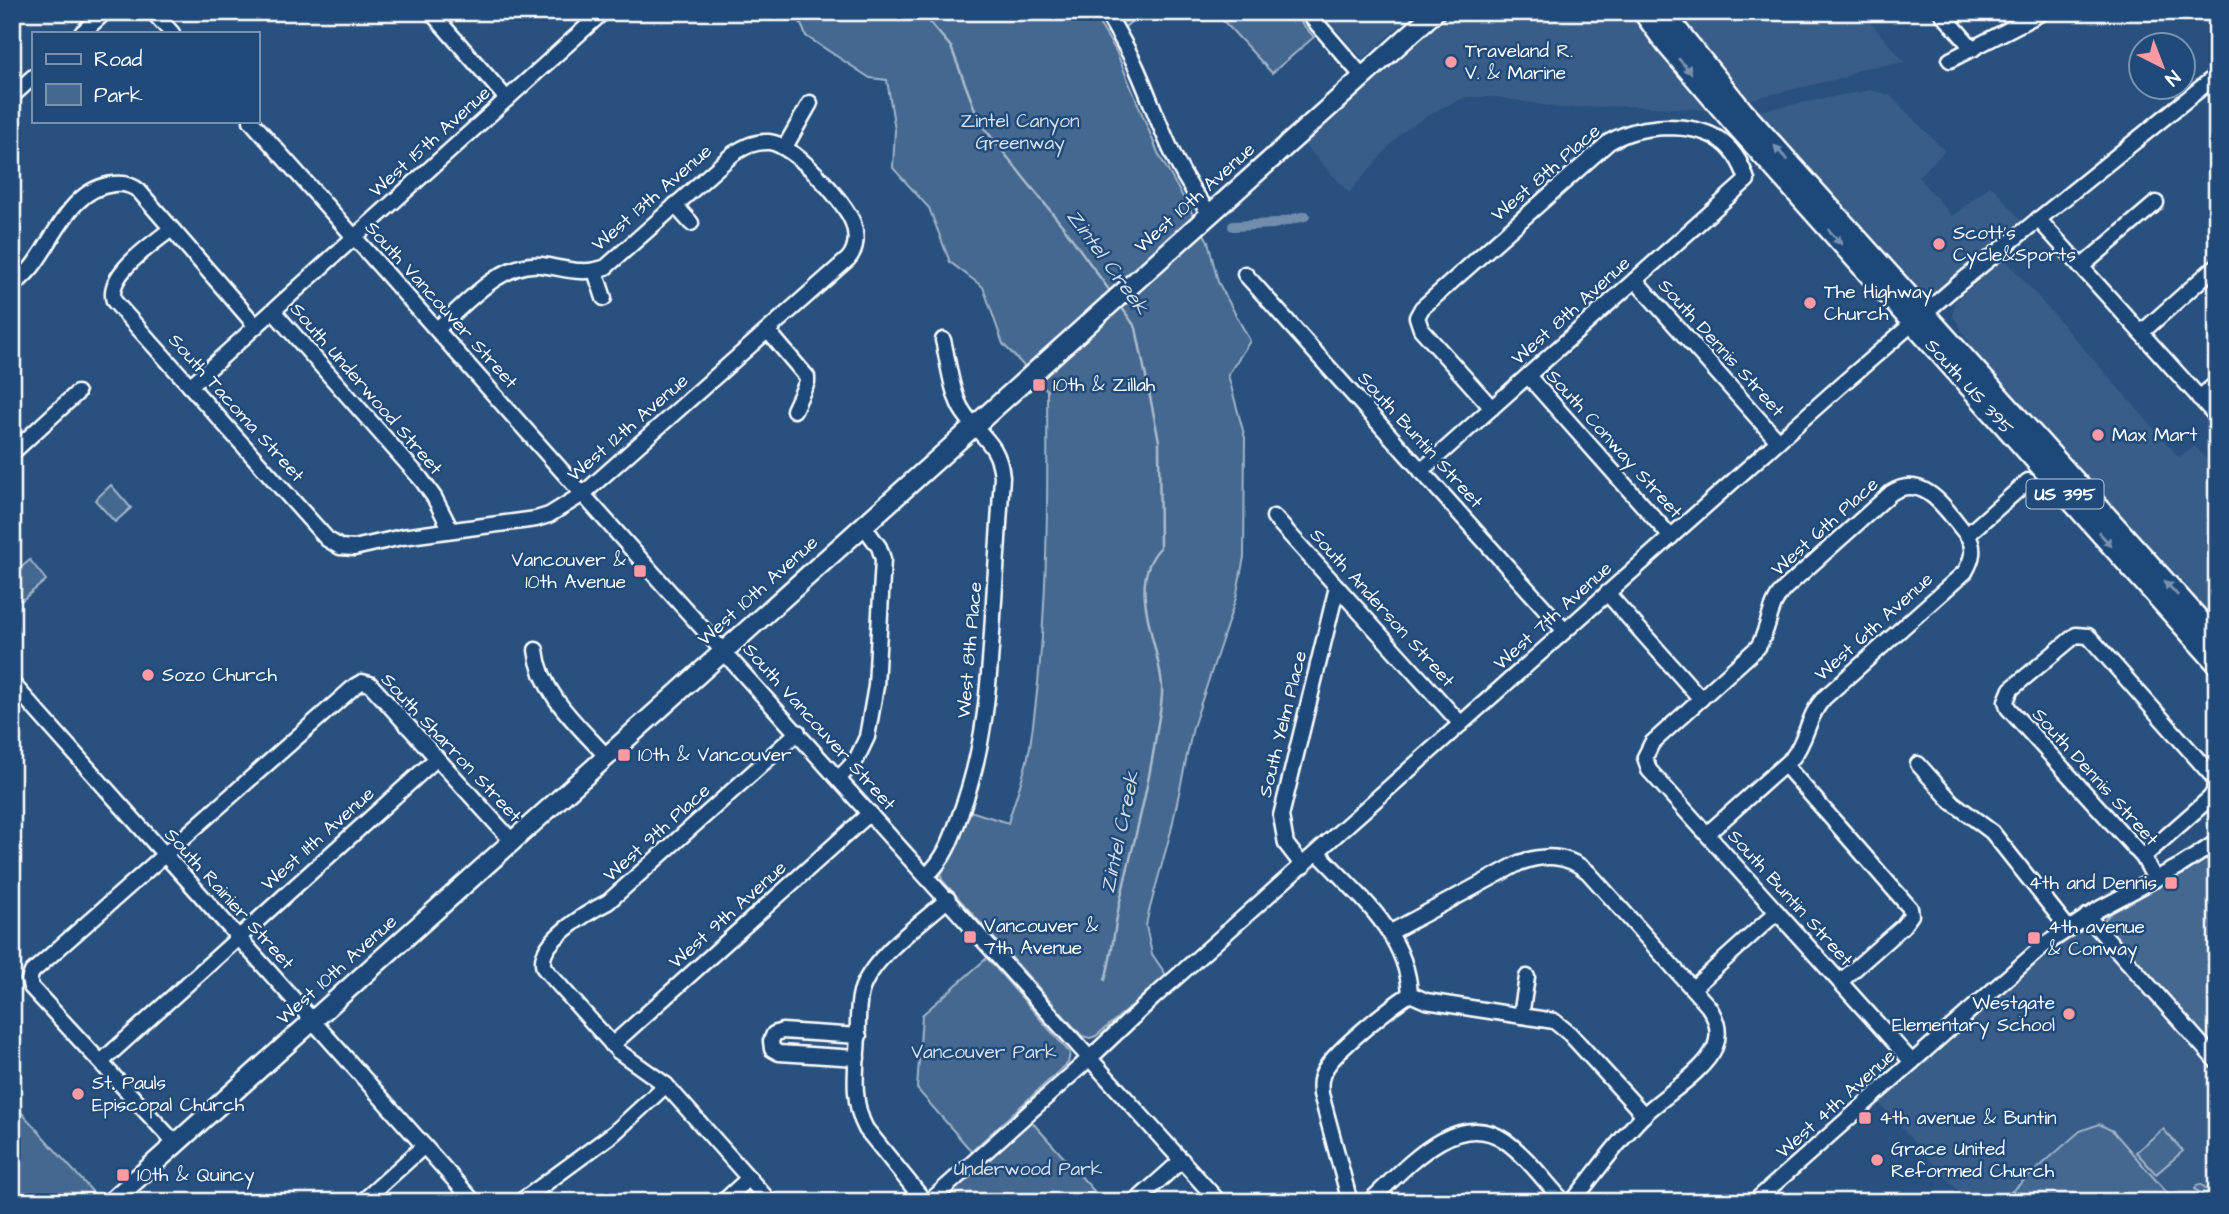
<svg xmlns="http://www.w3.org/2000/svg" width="2229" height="1214" font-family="'Architects Daughter',sans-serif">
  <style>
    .built { fill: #375d88 }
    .green { fill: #446890; stroke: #a2b4c8; stroke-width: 2 }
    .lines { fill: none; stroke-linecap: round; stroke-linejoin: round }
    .stream { stroke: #aabbcd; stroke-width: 2.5 }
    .canal { stroke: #718dab; stroke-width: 10 }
    .minor-casing { stroke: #fff; stroke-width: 19 }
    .major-casing { stroke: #fff; stroke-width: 23 }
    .highway-casing { stroke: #fff; stroke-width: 24 }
    .minor { stroke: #1f4a7a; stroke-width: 14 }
    .major { stroke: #1f4a7a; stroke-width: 18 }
    .highway { stroke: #1f4a7a; stroke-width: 19 }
    .oneway { fill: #7992af }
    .poi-dot { fill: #ff9aa2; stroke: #1f4a7a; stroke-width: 2.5 }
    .labels { text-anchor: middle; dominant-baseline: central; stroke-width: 5; stroke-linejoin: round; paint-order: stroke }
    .shield { fill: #1f4a7a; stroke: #bcc9d7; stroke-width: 2 }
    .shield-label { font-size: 18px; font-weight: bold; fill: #fff }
    .poi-label { font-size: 19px; fill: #fff; stroke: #1f4a7a; text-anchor: start }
    .park-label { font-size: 19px; fill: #dae1e9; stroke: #1f4a7a }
    .street-label { font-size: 19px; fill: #fff; stroke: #1f4a7a }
    .water-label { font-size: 21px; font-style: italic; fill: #d4dde6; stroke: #1f4a7a }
  </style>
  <rect width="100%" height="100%" fill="#28517f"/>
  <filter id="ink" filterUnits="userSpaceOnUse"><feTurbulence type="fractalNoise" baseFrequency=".0143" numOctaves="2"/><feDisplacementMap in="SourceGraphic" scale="14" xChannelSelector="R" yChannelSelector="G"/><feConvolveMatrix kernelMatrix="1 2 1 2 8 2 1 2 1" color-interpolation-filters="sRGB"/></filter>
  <g filter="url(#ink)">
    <g class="built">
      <polygon points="1320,12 1415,12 1363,59"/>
      <polygon points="1455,12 1637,12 1714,110 1631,106 1561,108 1496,97 1467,97 1439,109 1401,133 1349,193 1304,144 1441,21"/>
      <polygon points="1671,12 1861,12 1905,62 1858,69 1846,77 1743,101"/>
      <polygon points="1870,90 1890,95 1945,151 1918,177 1952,216 1991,185 2021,220 1941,289 1931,293 1919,293 1752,112"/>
      <polygon points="2004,258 2179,457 2195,446 2217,471 2217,626 1982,364 1953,315 1955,301"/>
      <polygon points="2089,930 2217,1078 2217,1202 1968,1202 1878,1102 2049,949"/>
    </g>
    <g class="green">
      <path d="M796,12H1092L1116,51L1159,155L1208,241L1218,282L1250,341L1228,375L1245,438L1244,557L1236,598L1193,727L1171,831L1148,915L1146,926L1152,954L1167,976L1096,1036L1090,1038L1082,1036L942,880L941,875L970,811L1008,823C1015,798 1026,772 1030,746C1048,628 1048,509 1047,390L1003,344L983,287L950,262L929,208L893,168L895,130L887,80L870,78L806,36Z"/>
      <polygon points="1112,12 1142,12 1123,29"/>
      <polygon points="1215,12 1292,12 1314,37 1272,73"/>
      <polygon points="111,485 131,508 115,522 95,500"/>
      <polygon points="30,560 46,580 21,601 12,591 12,575"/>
      <polygon points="2217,850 2217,1054 2105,929 2105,919 2110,914 2193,867"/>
      <polygon points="987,958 1070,1053 1068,1063 973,1150 973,1153 917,1089 922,1015"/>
      <polygon points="12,1102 99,1199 95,1202 12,1202"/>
      <polygon points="1031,1121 1104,1202 941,1202"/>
      <polygon points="2099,1124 2113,1131 2175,1202 2020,1202 2011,1192 2080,1131"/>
      <polygon points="2163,1129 2183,1151 2156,1174 2136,1152"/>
      <polygon points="2200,1184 2214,1194 2217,1202 2204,1202 2202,1195 2195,1189 2197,1185"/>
    </g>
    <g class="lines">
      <g class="stream">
        <polyline points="921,12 951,47 980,123 1065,229 1112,294"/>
        <path d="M1105,980C1113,953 1114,928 1120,901C1133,844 1149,787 1157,729C1159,716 1163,700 1162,687C1160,644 1125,585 1160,548L1159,441L1136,328L1120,305"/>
      </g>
      <polyline class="canal" points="1233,226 1274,224 1305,216"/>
      <g class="minor-casing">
        <g id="minor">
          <polyline points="153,12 172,33"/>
          <polyline points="431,12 507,99"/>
          <path d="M1106,12C1117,31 1128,49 1137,69C1159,119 1174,171 1210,213"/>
          <polyline points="1307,12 1363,77"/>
          <polyline points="1941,12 1973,49"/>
          <polyline points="82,33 105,12"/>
          <polyline points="1950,60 2043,12"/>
          <polyline points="12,96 33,77"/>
          <polyline points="251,121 667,589 1219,1202"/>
          <polyline points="785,147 810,103"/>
          <polyline points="675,205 691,223"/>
          <polyline points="2038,219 2217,417"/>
          <path d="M171,229C153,244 105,274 114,301L327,539L340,547L354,548L402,537L536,519L549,515L583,494L848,259C857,249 857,235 853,223C845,201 793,144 769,142C755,141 744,147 733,154L606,267C583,276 564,268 541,265C502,260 464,306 437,329"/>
          <polyline points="2081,267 2156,203"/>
          <polyline points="595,271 604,298"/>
          <polyline points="1245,274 1565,631"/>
          <polyline points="1635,280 1778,441"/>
          <path d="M12,286C19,281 26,274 32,267C55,238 71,188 114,184C123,183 132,185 139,191L256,326"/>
          <polyline points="273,311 421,479 434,497 451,530"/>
          <polyline points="768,331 807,377 807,382 794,410"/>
          <polyline points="2141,333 2215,267"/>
          <polyline points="1528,376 1671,537"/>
          <polyline points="190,386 603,12"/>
          <polyline points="2199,398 2217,383"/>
          <polyline points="12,453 77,393"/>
          <path d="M1421,471L1747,180C1734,139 1707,127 1667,127C1644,128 1629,131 1609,142L1422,308L1417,317L1421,329L1492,408"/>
          <polyline points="1274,517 1461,724"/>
          <polyline points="1607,593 1701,699"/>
          <path d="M536,650C541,694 578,725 606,756"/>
          <polyline points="12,683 474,1202"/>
          <polyline points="1918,764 1952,802 1992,832 2068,928"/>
          <polyline points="1785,765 1910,908 1911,915 1903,926 1840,982"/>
          <polyline points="839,778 856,760 867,737 876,686 883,559 879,547 863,525"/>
          <path d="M1707,834L1793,757C1807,739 1808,715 1824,698L1965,572C1972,560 1976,548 1967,535L2028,481"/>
          <path d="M1318,853C1357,894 1407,933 1410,994L1426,1001L1554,1021L1570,1034L1644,1115"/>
          <polyline points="2143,857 2210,798 2214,792 2215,779 2093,641 2088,636 2076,635 2011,689 2006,701 2008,708 2143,857 2155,879"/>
          <polyline points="1303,866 1286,844 1281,816 1337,587"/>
          <path d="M927,875C945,859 952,838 960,815C985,749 989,686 993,616C996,569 999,523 1002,477C999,443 981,438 964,413C952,397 948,360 943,340"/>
          <polyline points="2087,916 2217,1062"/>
          <path d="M1391,932L1519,863C1544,854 1567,854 1588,872L1708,1006C1717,1019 1721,1032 1715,1047C1704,1072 1665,1095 1645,1114C1618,1140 1596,1173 1572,1202"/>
          <polyline points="1693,988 1777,912"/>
          <polyline points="1521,1016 1527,977"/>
          <polyline points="612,1045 870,813"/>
          <polyline points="857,1058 779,1053 772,1049 771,1041 774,1034 782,1031 859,1036"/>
          <polyline points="101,1062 436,759"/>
          <path d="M1912,1062L1649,770L1645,757L1652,743L1758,647C1770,628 1768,606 1784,589L1891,493C1925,471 1948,513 1967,535"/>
          <polyline points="175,1143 31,987 29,980 32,972 355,686 362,682 370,684 512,841"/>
          <polyline points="362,1202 424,1146"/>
          <polyline points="520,1202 614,1133 666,1085"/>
          <polyline points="723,1202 749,1178"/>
          <path d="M770,1202L666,1085L618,1051L544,968C535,943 588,912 608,902L798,732"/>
          <path d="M925,1202L866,1129C853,1105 855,1078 857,1051C859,1032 856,1010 861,992C871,957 922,923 948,899"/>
          <polyline points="929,1202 1090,1058 1153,998 1840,386 1957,285 2217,75"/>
          <polyline points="1135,1202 1182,1160"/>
          <path d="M1350,1202L1321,1094C1320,1084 1320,1077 1326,1068C1337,1049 1390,1007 1410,994"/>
          <path d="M1369,1202C1402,1172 1455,1107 1504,1140C1527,1156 1545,1182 1564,1202"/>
          <polyline points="1754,1202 2043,946 2099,909 2180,866 2217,842"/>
        </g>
      </g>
      <g class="major-casing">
        <polyline id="major" points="111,1202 1435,12"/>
      </g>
      <g class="highway-casing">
        <g id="highway">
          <polyline points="1643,12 1666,44 1732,121 2217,664"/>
          <polyline points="1663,12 1743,111 2217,639"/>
        </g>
      </g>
      <use href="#minor" class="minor"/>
      <use href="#major" class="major"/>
      <use href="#highway" class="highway"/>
    </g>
    <defs><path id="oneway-solid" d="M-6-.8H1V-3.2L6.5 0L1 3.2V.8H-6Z" transform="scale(1.75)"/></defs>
    <g class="oneway">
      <use href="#oneway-solid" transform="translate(1685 66) rotate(49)"/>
      <use href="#oneway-solid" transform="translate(1781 153) rotate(-132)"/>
      <use href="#oneway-solid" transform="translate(1835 237) rotate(48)"/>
      <use href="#oneway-solid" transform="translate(2105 539) rotate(48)"/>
      <use href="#oneway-solid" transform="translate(2171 588) rotate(-132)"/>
    </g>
  </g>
  <g class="poi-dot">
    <circle cx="1451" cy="62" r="7"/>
    <circle cx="1939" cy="244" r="7"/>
    <circle cx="1810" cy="303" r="7"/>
    <rect x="1032" y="378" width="14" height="14" rx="3.5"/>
    <circle cx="2098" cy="435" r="7"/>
    <rect x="633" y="564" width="14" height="14" rx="3.5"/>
    <circle cx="148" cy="675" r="7"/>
    <rect x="617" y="748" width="14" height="14" rx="3.5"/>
    <rect x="2164" y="876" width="14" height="14" rx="3.5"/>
    <rect x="963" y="930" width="14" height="14" rx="3.5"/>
    <rect x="2027" y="931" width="14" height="14" rx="3.5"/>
    <circle cx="2069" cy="1014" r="7"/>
    <circle cx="78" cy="1094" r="7"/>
    <rect x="1858" y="1111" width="14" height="14" rx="3.5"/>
    <circle cx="1877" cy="1160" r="7"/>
    <rect x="116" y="1168" width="14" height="14" rx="3.5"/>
  </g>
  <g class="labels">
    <rect class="shield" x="2026.5" y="479.5" width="77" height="29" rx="5"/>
    <g class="shield-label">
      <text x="2065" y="494">US 395</text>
    </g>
    <g class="poi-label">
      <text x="1465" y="51">Traveland R.<tspan x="1465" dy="22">V. &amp; Marine</tspan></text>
      <text x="1953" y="233">Scott's<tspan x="1953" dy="22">Cycle&amp;Sports</tspan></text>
      <text x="1824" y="292">The Highway<tspan x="1824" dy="22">Church</tspan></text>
      <text x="1053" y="385">10th &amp; Zillah</text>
      <text x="2112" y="435">Max Mart</text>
      <text x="626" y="560" text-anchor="end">Vancouver &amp;<tspan x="626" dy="22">10th Avenue</tspan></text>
      <text x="162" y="675">Sozo Church</text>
      <text x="638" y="755">10th &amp; Vancouver</text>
      <text x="2157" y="883" text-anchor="end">4th and Dennis</text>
      <text x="984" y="926">Vancouver &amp;<tspan x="984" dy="22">7th Avenue</tspan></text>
      <text x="2048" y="927">4th avenue<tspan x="2048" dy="22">&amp; Conway</tspan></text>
      <text x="2055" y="1003" text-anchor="end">Westgate<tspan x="2055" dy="22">Elementary School</tspan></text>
      <text x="92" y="1083">St. Pauls<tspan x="92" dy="22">Episcopal Church</tspan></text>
      <text x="1879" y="1118">4th avenue &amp; Buntin</text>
      <text x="1891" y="1149">Grace United<tspan x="1891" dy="22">Reformed Church</tspan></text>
      <text x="137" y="1175">10th &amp; Quincy</text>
    </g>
    <g class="park-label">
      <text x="1020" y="121">Zintel Canyon<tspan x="1020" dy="22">Greenway</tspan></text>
      <text x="984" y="1052">Vancouver Park</text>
      <text x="1028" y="1169">Underwood Park</text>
    </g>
    <g class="street-label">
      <text transform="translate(430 142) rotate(-42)">West 15th Avenue</text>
      <text transform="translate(1546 173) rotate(-41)">West 8th Place</text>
      <text transform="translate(652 198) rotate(-41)">West 13th Avenue</text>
      <text transform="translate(1195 198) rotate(-42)">West 10th Avenue</text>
      <text transform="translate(441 305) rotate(48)">South Vancouver Street</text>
      <text transform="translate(1571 311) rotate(-42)">West 8th Avenue</text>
      <text transform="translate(1721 348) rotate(48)">South Dennis Street</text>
      <text transform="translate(1969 387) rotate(48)">South US 395</text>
      <text transform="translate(366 389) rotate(49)">South Underwood Street</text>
      <text transform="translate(236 408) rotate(48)">South Tacoma Street</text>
      <text transform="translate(628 428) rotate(-41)">West 12th Avenue</text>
      <text transform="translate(1420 440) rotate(48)">South Buntin Street</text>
      <text transform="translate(1614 444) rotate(48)">South Conway Street</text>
      <text transform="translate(1825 527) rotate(-42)">West 6th Place</text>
      <text transform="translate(758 591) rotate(-42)">West 10th Avenue</text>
      <text transform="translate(1382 608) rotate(48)">South Anderson Street</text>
      <text transform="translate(1553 616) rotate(-42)">West 7th Avenue</text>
      <text transform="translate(1874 627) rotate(-42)">West 6th Avenue</text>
      <text transform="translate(970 650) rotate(-85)">West 8th Place</text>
      <text transform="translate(1283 724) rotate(-76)">South Yelm Place</text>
      <text transform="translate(819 727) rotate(48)">South Vancouver Street</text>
      <text transform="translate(451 748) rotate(47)">South Sharron Street</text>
      <text transform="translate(2095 777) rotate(48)">South Dennis Street</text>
      <text transform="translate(657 833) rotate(-42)">West 9th Place</text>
      <text transform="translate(318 839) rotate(-42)">West 11th Avenue</text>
      <text transform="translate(1790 898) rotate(48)">South Buntin Street</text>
      <text transform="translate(229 899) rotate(48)">South Rainier Street</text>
      <text transform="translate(728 915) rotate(-42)">West 9th Avenue</text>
      <text transform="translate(337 970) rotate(-42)">West 10th Avenue</text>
      <text transform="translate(1836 1104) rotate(-42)">West 4th Avenue</text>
    </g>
    <g class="water-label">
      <text transform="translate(1108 262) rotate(54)">Zintel Creek</text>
      <text transform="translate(1120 832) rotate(-78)">Zintel Creek</text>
    </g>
  </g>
  <rect width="2229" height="1214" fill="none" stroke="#1f4a7a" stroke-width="42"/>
  <rect x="21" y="21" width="2187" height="1172" fill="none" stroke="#fff" stroke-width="2.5" filter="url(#ink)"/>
  <rect x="32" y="32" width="228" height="91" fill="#1f4a7a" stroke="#7992af" stroke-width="2"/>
  <rect x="46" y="54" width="35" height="10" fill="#1f4a7a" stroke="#7992af" stroke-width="2"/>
  <text x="94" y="66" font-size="21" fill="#ffffff">Road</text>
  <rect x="46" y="84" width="35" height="21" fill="#446890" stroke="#7992af" stroke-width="2"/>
  <text x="94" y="102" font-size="21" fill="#ffffff">Park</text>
  <g transform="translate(2162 66) rotate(138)"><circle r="33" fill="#1f4a7a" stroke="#7992af" stroke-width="2"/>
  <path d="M0-5L12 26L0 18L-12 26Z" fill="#ff9aa2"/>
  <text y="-10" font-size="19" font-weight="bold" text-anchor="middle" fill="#ffffff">N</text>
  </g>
</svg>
